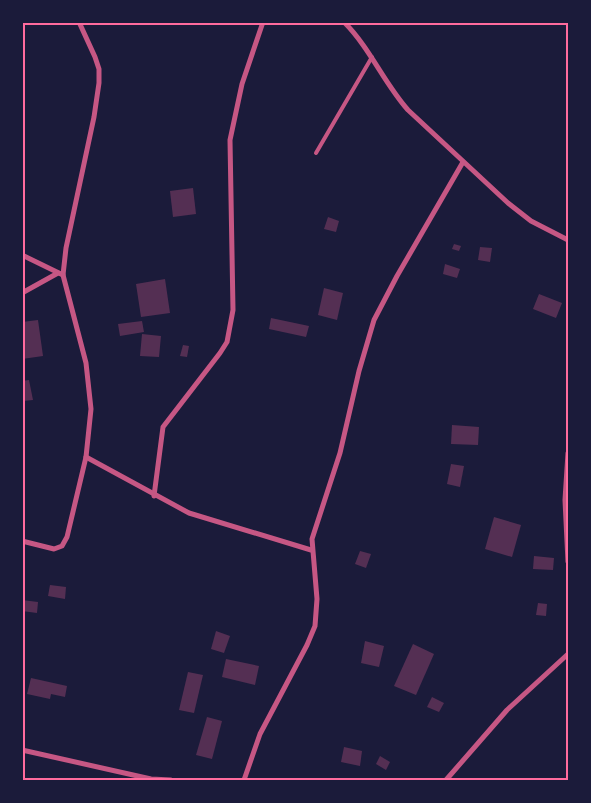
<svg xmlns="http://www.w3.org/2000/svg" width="591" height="803" font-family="Georgia,serif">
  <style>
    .building { fill: #542f53 }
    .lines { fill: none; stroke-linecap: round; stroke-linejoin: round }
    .service { stroke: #c65784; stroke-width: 4 }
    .minor { stroke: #c65784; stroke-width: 5 }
    .neatline { fill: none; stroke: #ff6b9d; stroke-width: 2 }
  </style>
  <rect width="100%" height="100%" fill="#1b1b3a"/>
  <g class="building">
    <polygon points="193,188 196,214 173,217 170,191"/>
    <polygon points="328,217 339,221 336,232 324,229"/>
    <polygon points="454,244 461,246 459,251 452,249"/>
    <polygon points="480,247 492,248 490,262 478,260"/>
    <polygon points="445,264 460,269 457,278 443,274"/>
    <polygon points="165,279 170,313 141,317 136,284"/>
    <polygon points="324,288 343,293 337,320 318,315"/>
    <polygon points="539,294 562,303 556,318 533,309"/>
    <polygon points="271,318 309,326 306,337 269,329"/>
    <polygon points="38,320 43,356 22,359 22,322"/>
    <polygon points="142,321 144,332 120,336 118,324"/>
    <polygon points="142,334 161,336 159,357 140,356"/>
    <polygon points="183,345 189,346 187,357 180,356"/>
    <polygon points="29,380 33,400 23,401 22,381"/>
    <polygon points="452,425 479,427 478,445 451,444"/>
    <polygon points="451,464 464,466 460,487 447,484"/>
    <polygon points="494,517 521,525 512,557 485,549"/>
    <polygon points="360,551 371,554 366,568 355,564"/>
    <polygon points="534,556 554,558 553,570 533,569"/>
    <polygon points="50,585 66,587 65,599 48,596"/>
    <polygon points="22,600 38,602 37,613 22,611"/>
    <polygon points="538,603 547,604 546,616 536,615"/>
    <polygon points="216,631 230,636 224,653 211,649"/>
    <polygon points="365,641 384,646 379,667 361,663"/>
    <polygon points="413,644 434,654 416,695 394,686"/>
    <polygon points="226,659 259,666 255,685 222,677"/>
    <polygon points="188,672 203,675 194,713 179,710"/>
    <polygon points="31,678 67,686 65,697 51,694 50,699 27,694"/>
    <polygon points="432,697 444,703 439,712 427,707"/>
    <polygon points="207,717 222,721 212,759 196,755"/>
    <polygon points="344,747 362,751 360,766 341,762"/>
    <polygon points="380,756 390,762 386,770 376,764"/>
  </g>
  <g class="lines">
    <polyline class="service" points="316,153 372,57"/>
    <g class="minor">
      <path d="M344,22C370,48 384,83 408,110L508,203L531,221L568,240"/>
      <polyline points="22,255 63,275"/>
      <polyline points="22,293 58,273"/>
      <polyline points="568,453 565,500 568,562"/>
      <polyline points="86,457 189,513 311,550"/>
      <polyline points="154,496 163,427 220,353 227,342 233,310 230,140 242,84 263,22"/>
      <polyline points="22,541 54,549 62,546 67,537 86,457 91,409 86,363 63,275 66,248 94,117 99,83 99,69 95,57 79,22"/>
      <polyline points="22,750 151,779 171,780"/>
      <polyline points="244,780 260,734 307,645 315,626 317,599 312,539 340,453 359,371 374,320 397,276 463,162"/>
      <polyline points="446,780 507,710 568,654"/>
    </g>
  </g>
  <rect width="591" height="803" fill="none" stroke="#1b1b3a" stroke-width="48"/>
  <rect x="24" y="24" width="543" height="755" class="neatline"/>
</svg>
